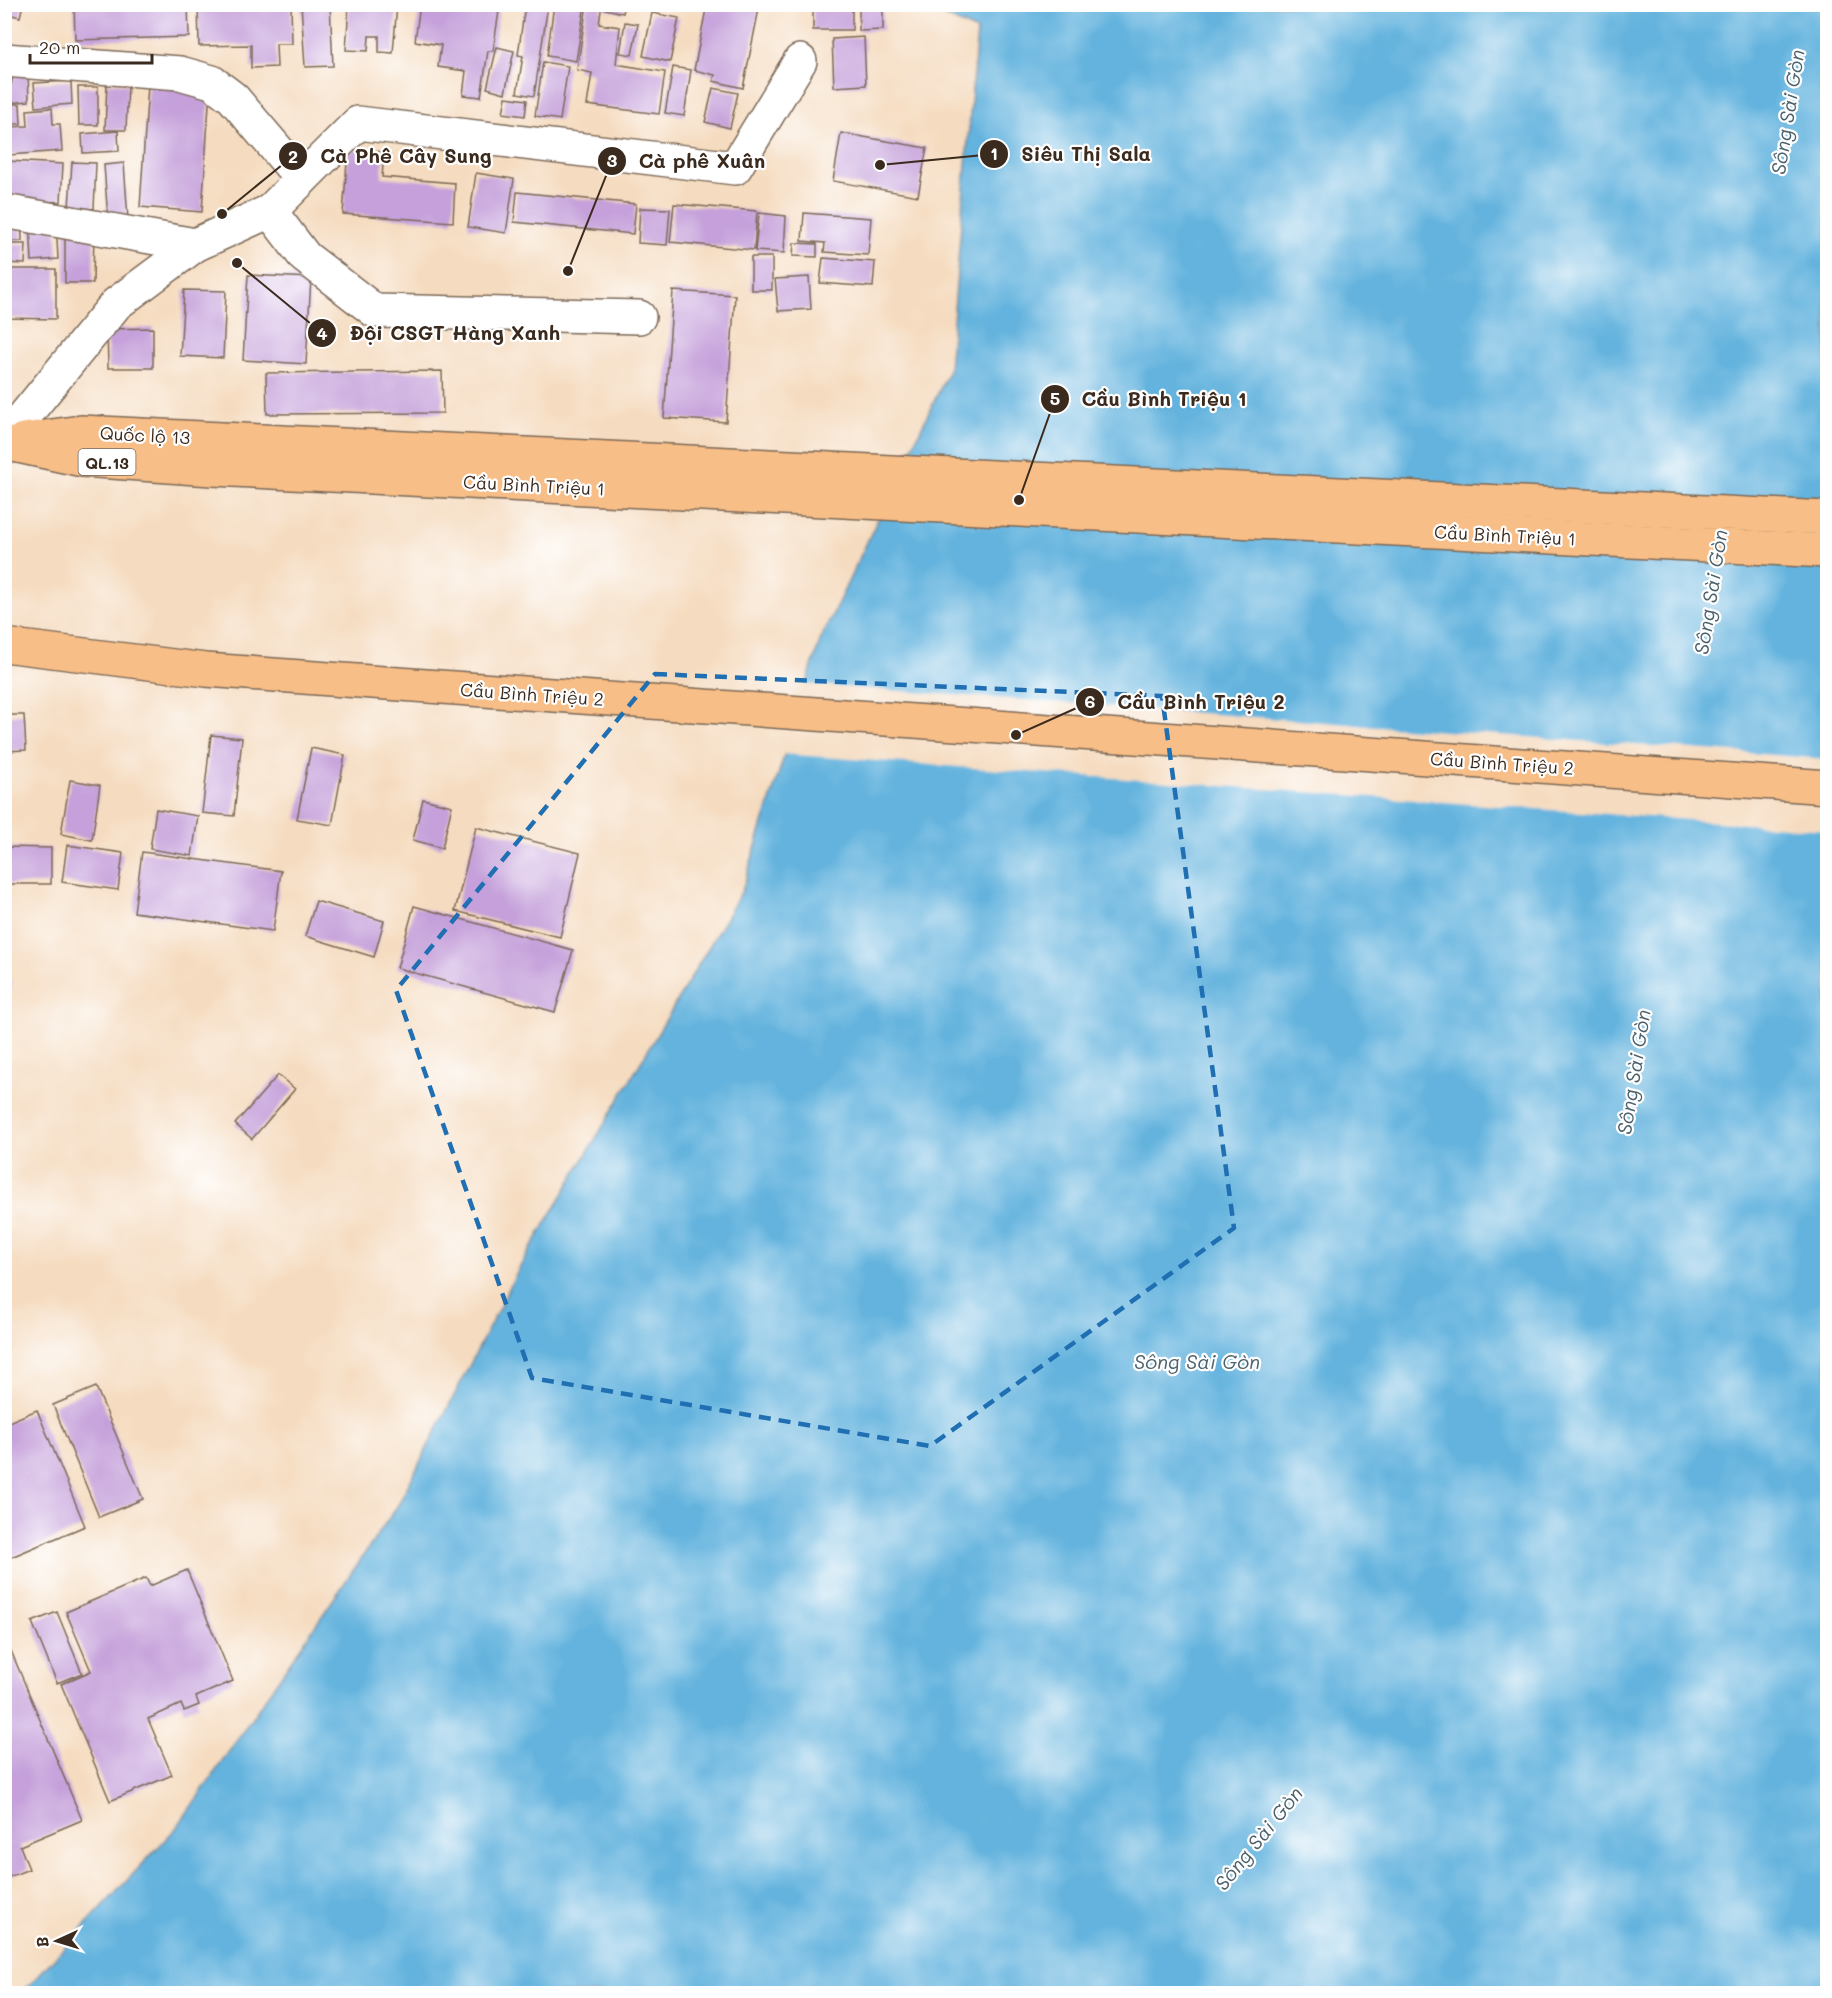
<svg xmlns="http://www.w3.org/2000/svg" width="1832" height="1998" font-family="Mali,sans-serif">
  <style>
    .water { fill: #64b3de; stroke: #506e7e; stroke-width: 1.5 }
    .pier { fill: #f5dbbf }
    .building { fill: #c5a0da }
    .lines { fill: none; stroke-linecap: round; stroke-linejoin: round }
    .minor-casing { stroke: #7c6856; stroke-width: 36 }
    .major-casing { stroke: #7c6856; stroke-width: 36 }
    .minor { stroke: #fff; stroke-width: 33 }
    .major { stroke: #f7be87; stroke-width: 33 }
    .marked { fill: none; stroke: #1f6fb2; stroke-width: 4.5; stroke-dasharray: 12 8; stroke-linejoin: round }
    .labels { text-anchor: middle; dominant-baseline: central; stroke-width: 4.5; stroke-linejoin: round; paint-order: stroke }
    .shield { fill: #fff; stroke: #766a62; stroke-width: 1.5 }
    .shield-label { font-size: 16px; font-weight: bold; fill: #3b2a1e }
    .street-label { font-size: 18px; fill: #3b2a1e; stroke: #fff }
    .water-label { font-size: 20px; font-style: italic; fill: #4b616b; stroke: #fff }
    .leader { fill: none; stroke: #3b2a1e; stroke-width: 2 }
    .callout-dot { fill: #3b2a1e; stroke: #fff; stroke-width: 2 }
    .mark-label { font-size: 18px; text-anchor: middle; font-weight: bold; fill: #fff }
    .callout-label { font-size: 20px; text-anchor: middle; font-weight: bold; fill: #3b2a1e; stroke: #fff; stroke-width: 4.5; stroke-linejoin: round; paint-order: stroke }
  </style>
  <rect width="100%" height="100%" fill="#fff"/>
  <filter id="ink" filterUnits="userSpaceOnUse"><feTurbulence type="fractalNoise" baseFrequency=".0167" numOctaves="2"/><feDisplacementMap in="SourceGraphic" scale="12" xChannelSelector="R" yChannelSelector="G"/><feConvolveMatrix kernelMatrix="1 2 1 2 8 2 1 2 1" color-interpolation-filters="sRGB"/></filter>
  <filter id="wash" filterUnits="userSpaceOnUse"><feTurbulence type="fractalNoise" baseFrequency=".008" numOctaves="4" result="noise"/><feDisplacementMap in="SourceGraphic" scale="24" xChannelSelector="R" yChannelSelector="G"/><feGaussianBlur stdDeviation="1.35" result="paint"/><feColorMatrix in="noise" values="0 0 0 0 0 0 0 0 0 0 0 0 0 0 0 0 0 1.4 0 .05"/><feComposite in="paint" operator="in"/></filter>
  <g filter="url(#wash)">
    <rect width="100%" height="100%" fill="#f5dbbf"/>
    <polygon class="water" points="920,5 1827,5 1827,1993 21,1994 178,1826 398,1505 521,1265 742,891 820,641 949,370 977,31"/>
    <polygon class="pier" points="804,684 1827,759 1827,830 782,754"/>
    <g id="blocks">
      <g class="building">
        <polygon points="4,4 23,4 20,17 4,13"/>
        <polygon points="74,4 188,4 189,37 75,40"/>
        <polygon points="198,4 291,4 292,44 276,44 277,67 251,68 251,45 199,46"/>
        <polygon points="301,4 330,4 333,66 305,67"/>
        <polygon points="349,4 397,4 393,53 379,52 379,36 369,36 368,51 346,50"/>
        <polygon points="420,4 500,4 493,51 488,51 481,97 463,95 466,71 438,67 441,45 415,41"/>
        <polygon points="554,4 585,4 576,61 547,56"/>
        <polygon points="587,4 602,4 599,24 620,27 616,64 665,72 659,114 587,105 592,73 577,70"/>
        <polygon points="605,4 625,4 623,13 605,9"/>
        <polygon points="633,4 654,4 653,9"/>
        <polygon points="707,4 760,4 743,88 713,81 715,75 694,70"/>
        <rect x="813" y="4" width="39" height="26"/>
        <polygon points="859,4 883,4 883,30 859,31"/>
        <polygon points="525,5 548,5 534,96 517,93 523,56 518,55"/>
        <polygon points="652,13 679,18 670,62 643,56"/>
        <polygon points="625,22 638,24 632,55 620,53"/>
        <polygon points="864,37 866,85 834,87 832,39"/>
        <polygon points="497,47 514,51 505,93 487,88"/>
        <polygon points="543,62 568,66 560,120 535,116"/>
        <polygon points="673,67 691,70 684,116 665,113"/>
        <polygon points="28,70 29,101 7,103 14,71"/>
        <polygon points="71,81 72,104 36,107 34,83"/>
        <polygon points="107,83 128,84 126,130 105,130"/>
        <polygon points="148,85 210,89 202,212 140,207"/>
        <polygon points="78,87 98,87 98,125 79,125"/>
        <polygon points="713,88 738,93 730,128 705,122"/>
        <polygon points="506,97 527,100 525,116 503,113"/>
        <polygon points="4,104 20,104 21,124 4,124"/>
        <polygon points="52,108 53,124 60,124 62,151 9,155 8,127 28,126 27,110"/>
        <polygon points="118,131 119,151 83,153 82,134"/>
        <polygon points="841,133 927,148 918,196 833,181"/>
        <polygon points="348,149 384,152 382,177 455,183 453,222 343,214"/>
        <polygon points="7,161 63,164 61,202 5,200"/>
        <polygon points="72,162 96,163 94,209 69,207"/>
        <polygon points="124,163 128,219 108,220 104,165"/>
        <polygon points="476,173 514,179 506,233 468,227"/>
        <polygon points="517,192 636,204 633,234 514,222"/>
        <polygon points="674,204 757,211 754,250 670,242"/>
        <polygon points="21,206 22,241 4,241 4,207"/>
        <polygon points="640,208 670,209 667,245 638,243"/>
        <polygon points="759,213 786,216 784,253 755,251"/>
        <polygon points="804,213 871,218 868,255 824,252 825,243 802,241"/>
        <polygon points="56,221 58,259 32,261 30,222"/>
        <polygon points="65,228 94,228 93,283 65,283"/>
        <polygon points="794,243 817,244 817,257 793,256"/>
        <polygon points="4,244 26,244 25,264 4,263"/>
        <rect x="751" y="257" width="21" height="33"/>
        <polygon points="823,258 875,262 873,287 820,283"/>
        <polygon points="4,269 56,269 56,319 4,318"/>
        <polygon points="248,275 311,278 306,364 243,360"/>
        <polygon points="809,277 811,309 778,311 775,279"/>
        <polygon points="184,290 226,291 223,358 180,356"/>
        <polygon points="673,291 735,295 726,422 664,418"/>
        <polygon points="153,328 153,368 108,368 107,329"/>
        <polygon points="442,371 443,413 267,414 266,373"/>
        <polygon points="4,715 24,715 26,750 4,751"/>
        <polygon points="211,735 242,738 234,816 202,813"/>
        <polygon points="311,748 345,755 332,825 297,819"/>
        <polygon points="70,780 100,785 92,840 61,834"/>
        <polygon points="423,799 452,806 442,848 413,840"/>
        <polygon points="156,809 198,816 192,856 150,849"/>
        <polygon points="476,827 580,853 560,937 455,911"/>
        <polygon points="67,845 123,853 118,890 62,882"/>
        <polygon points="4,847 51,848 51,884 4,884"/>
        <polygon points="142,852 281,871 273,931 134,912"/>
        <polygon points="316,901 384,921 374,957 305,936"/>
        <polygon points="414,906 573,950 555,1012 397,968"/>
        <polygon points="5,980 12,982 5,1006"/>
        <polygon points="278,1075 295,1089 252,1139 235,1124"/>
        <polygon points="96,1387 143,1499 99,1517 53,1405"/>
        <polygon points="37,1410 85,1526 4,1560 4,1424"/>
        <polygon points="187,1570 233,1681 196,1697 199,1705 184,1711 181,1704 148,1719 172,1775 110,1801 61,1684 91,1671 66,1612 146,1578 150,1586"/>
        <polygon points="57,1612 82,1673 57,1683 32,1622"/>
        <polygon points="4,1634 82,1820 20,1846 29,1869 4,1879"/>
      </g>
    </g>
  </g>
  <g filter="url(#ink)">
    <use href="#blocks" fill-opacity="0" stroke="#7c6856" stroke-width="1.5"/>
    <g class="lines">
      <g class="minor-casing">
        <g id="minor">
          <polyline points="4,60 180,73 212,82 233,98 302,179"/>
          <polyline points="4,211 195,245"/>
          <polyline points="270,211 305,257 375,311 639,317"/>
          <polyline points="4,441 116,304 195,245 270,211 358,123 735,168 800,61"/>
        </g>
      </g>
      <g class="major-casing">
        <g id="major">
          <polyline points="23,440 81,432 1828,518"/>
          <polyline points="4,443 82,460 212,469 1828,551"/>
          <polyline points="4,645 206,670 1828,787"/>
        </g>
      </g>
      <use href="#minor" class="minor"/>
      <use href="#major" class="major"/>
    </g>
  </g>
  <path class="marked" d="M655,674L1162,696L1234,1228L930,1446L532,1378L396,990Z"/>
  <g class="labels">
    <rect class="shield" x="78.5" y="449" width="57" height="26" rx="4.5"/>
    <g class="shield-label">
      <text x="107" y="462">QL.13</text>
    </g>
    <g class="street-label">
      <text transform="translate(145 435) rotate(3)">Quốc lộ 13</text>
      <text transform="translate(534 485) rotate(3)">Cầu Bình Triệu 1</text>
      <text transform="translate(1505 535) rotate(3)">Cầu Bình Triệu 1</text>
      <text transform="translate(532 694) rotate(4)">Cầu Bình Triệu 2</text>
      <text transform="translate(1502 763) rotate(4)">Cầu Bình Triệu 2</text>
    </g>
    <g class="water-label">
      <text transform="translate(1787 112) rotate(-81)">Sông Sài Gòn</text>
      <text transform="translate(1710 592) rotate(-81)">Sông Sài Gòn</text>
      <text transform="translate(1633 1072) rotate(-81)">Sông Sài Gòn</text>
      <text x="1197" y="1361">Sông Sài Gòn</text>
      <text transform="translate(1258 1838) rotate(-51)">Sông Sài Gòn</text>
    </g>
  </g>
  <path class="leader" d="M880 165L994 154M222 214L293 156M568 271L612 161M237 263L322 333M1019 500L1055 399M1016 735L1090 702"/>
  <g class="callout-dot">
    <circle cx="880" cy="165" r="6"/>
    <circle cx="222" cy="214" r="6"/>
    <circle cx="568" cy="271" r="6"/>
    <circle cx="237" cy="263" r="6"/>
    <circle cx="1019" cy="500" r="6"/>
    <circle cx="1016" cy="735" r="6"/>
    <circle cx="994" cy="154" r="15"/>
    <circle cx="293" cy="156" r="15"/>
    <circle cx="612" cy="161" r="15"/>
    <circle cx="322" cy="333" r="15"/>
    <circle cx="1055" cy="399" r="15"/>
    <circle cx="1090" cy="702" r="15"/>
  </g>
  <g class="mark-label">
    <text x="994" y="160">1</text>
    <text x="293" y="163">2</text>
    <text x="612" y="167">3</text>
    <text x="322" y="340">4</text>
    <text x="1055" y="405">5</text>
    <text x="1090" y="708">6</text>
  </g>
  <g class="callout-label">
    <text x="1086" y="161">Siêu Thị Sala</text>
    <text x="406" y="163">Cà Phê Cây Sung</text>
    <text x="702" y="168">Cà phê Xuân</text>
    <text x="455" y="340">Đội CSGT Hàng Xanh</text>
    <text x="1164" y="406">Cầu Bình Triệu 1</text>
    <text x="1201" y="709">Cầu Bình Triệu 2</text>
  </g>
  <rect width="1832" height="1998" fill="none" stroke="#fff" stroke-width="24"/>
  <g transform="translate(57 1941) rotate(266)" stroke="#ffffff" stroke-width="4.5" paint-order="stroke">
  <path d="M0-4.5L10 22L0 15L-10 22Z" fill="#3b2a1e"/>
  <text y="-9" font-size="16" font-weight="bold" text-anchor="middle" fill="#3b2a1e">B</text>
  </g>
  <path d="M30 54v9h122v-9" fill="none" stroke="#3b2a1e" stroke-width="3"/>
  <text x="39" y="54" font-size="18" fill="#3b2a1e" stroke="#ffffff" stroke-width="4.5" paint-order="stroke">20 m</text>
</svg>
